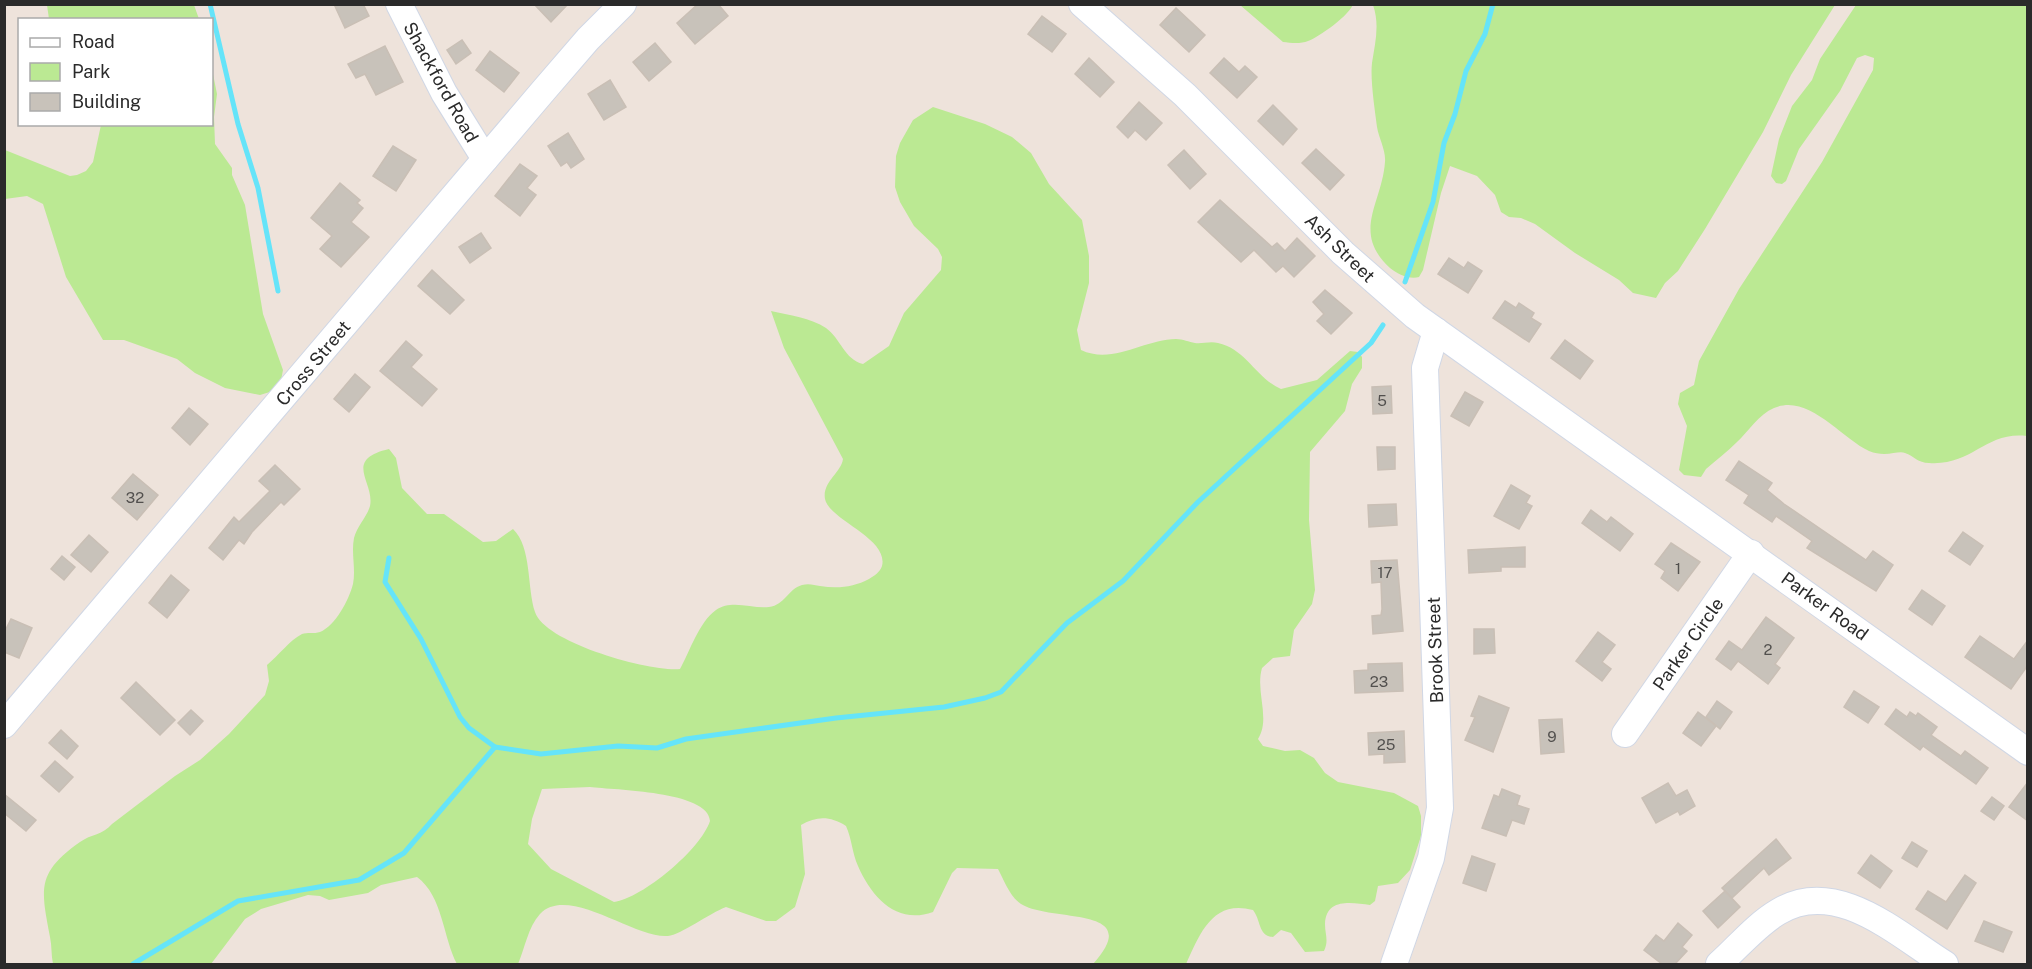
<svg xmlns="http://www.w3.org/2000/svg" width="2032" height="969" font-family="'Public Sans',sans-serif">
  <style>
    .green { fill: #bbe993; fill-rule: evenodd }
    .lines { fill: none; stroke-linecap: round; stroke-linejoin: round }
    .stream { stroke: #65e4f9; stroke-width: 5 }
    .building { fill: #c8c2ba; stroke: #c9bfb5; stroke-width: 1.5 }
    .minor-casing { stroke: #d0d7e5; stroke-width: 28 }
    .minor { stroke: #fff; stroke-width: 26 }
    .labels { text-anchor: middle; dominant-baseline: central; stroke-width: 5; stroke-linejoin: round; paint-order: stroke }
    .number-label { font-size: 15px; fill: #52504e }
    .street-label { font-size: 18px; fill: #2a2a2a; stroke: #fff }
  </style>
  <rect width="100%" height="100%" fill="#eee3db"/>
  <g class="green">
    <path d="M1353,4C1351,14 1318,38 1308,41C1301,44 1291,43 1283,42L1240,5Z"/>
    <polygon points="47,5 194,5 199,19 49,19"/>
    <path d="M1373,5H1835L1791,75L1763,132L1705,229L1678,271L1665,283L1656,298L1633,293L1619,280L1575,253L1535,224L1521,218L1509,217L1501,212L1495,195L1477,176L1450,166L1441,193L1423,270L1419,277C1410,280 1397,274 1390,268C1351,232 1382,204 1385,162C1386,150 1379,139 1377,127C1375,111 1370,79 1372,63C1375,43 1380,25 1373,5Z"/>
    <path d="M1856,5H2027V436C1985,431 1973,466 1929,463C1918,463 1914,456 1905,453C1898,450 1886,458 1869,451C1840,437 1808,393 1774,408C1759,414 1748,432 1737,442C1727,452 1716,460 1706,469L1701,477L1684,475L1679,470L1687,426L1678,404L1680,393L1694,385L1699,361L1739,289L1822,162L1873,70L1874,58L1865,55L1857,58L1840,91L1799,149L1786,181L1782,184L1776,183L1771,176L1779,139L1792,106L1812,80L1820,59Z"/>
    <polygon points="212,69 217,94 214,117 215,144 232,168 232,175 245,205 263,314 283,370 281,380 273,391 260,395 225,388 195,373 177,359 124,340 103,340 66,277 43,204 27,196 5,199 5,150 70,176 77,175 86,171 93,162 101,125 212,124"/>
    <path d="M933,107L985,124L1012,137L1031,153L1049,184L1082,220L1089,256V283L1077,330L1081,350C1113,365 1145,339 1176,339C1183,339 1189,342 1195,343C1202,344 1210,341 1218,343C1246,349 1256,378 1281,389L1317,380L1350,351L1358,352L1362,357V368L1352,384L1345,411L1310,452L1309,520L1315,590L1312,604L1294,630L1290,656L1273,658L1262,668C1255,692 1271,718 1258,739L1263,746L1285,751L1300,750L1314,758L1325,773L1338,782L1394,793L1418,806L1421,816V836L1410,870L1398,883L1378,886L1375,901L1370,905C1353,903 1326,897 1325,924C1325,935 1329,940 1324,951L1305,952L1291,933L1281,930L1273,937C1258,936 1261,920 1253,910C1213,899 1200,933 1186,964H1093C1146,905 1052,923 1021,904C1010,897 1004,880 998,869L957,868L952,873L933,912C897,925 872,898 858,866C852,853 852,839 846,826C830,816 817,816 801,825L805,874L795,907L776,921H766L726,907C710,913 680,935 668,936C635,939 568,884 540,914C528,927 525,948 518,964H457C443,938 443,896 417,877L381,885L368,893L329,900L320,896L308,895L261,909L245,919L211,964H53C51,955 52,946 50,937C41,889 36,873 80,842C91,834 103,835 112,824L175,776L200,760L229,734L265,695L269,681L267,665C278,656 290,640 302,634C307,632 314,634 320,632C335,626 349,600 353,584C356,569 351,553 354,538C357,526 367,517 370,506C375,482 342,460 389,449L396,458L402,488L427,514H444L483,542L496,541L513,529C532,547 527,589 535,612C545,643 650,672 680,669C690,651 699,622 716,610C732,599 752,609 769,607C785,605 788,589 802,585C809,583 814,585 820,586C838,589 854,587 869,579C874,576 880,572 882,566C889,538 829,520 825,499C822,482 841,473 843,459L784,348L771,311C789,315 811,318 826,328C841,339 844,359 863,364L889,346L904,313L941,270L942,257L938,249L914,226L900,202L895,187L896,156L900,143L913,120ZM590,787C614,790 709,791 710,821C701,849 643,898 614,902L551,869L528,844L532,819L542,789Z"/>
  </g>
  <g class="lines">
    <g class="stream">
      <polyline points="210,4 238,124 258,188 278,291"/>
      <polyline points="1405,282 1433,202 1444,143 1455,114 1466,71 1485,34 1493,4"/>
      <polyline points="389,558 385,582 421,639 460,717 469,728 495,747 541,754 618,746 657,748 686,739 836,718 944,707 985,698 1001,692 1067,623 1123,581 1198,502 1371,343 1383,325"/>
      <polyline points="133,964 238,901 359,880 404,853 495,747"/>
    </g>
  </g>
  <g class="building">
    <polygon points="334,4 363,4 369,16 345,28"/>
    <polygon points="534,4 568,4 551,22"/>
    <polygon points="698,4 718,4 728,16 695,44 677,23"/>
    <polygon points="1176,8 1205,35 1189,52 1160,25"/>
    <polygon points="1042,16 1066,34 1052,52 1028,34"/>
    <polygon points="462,40 471,53 456,64 447,50"/>
    <polygon points="655,43 671,62 649,81 633,62"/>
    <polygon points="385,46 403,82 376,95 365,74 356,78 348,64"/>
    <polygon points="490,51 519,73 504,92 476,70"/>
    <polygon points="1089,58 1114,82 1100,97 1075,74"/>
    <polygon points="1224,58 1239,72 1245,66 1257,77 1237,98 1210,73"/>
    <polygon points="610,80 626,107 604,120 588,94"/>
    <polygon points="1139,102 1162,123 1146,140 1135,130 1128,138 1117,127"/>
    <polygon points="1273,105 1297,129 1283,145 1258,121"/>
    <polygon points="568,133 584,159 571,168 567,162 561,166 548,146"/>
    <polygon points="393,146 416,160 396,191 373,176"/>
    <polygon points="1316,149 1344,175 1330,190 1302,163"/>
    <polygon points="1184,150 1206,174 1190,189 1168,165"/>
    <polygon points="520,164 537,176 527,188 536,195 520,216 495,196"/>
    <polygon points="340,183 360,200 357,203 363,208 351,222 369,237 341,267 320,249 332,236 311,218"/>
    <polygon points="1220,200 1272,247 1277,243 1285,251 1297,238 1315,256 1294,277 1283,266 1276,272 1254,250 1241,262 1198,222"/>
    <polygon points="481,233 491,248 470,263 459,247"/>
    <polygon points="1449,258 1464,268 1468,262 1482,271 1468,293 1438,274"/>
    <polygon points="432,270 464,300 450,314 418,286"/>
    <polygon points="1325,290 1352,313 1331,334 1317,321 1324,314 1313,302"/>
    <polygon points="1505,301 1516,308 1519,303 1534,313 1531,318 1541,324 1529,342 1493,318"/>
    <polygon points="1565,340 1593,361 1580,379 1551,358"/>
    <polygon points="406,341 422,355 411,367 437,389 422,406 380,371"/>
    <polygon points="355,374 370,387 349,412 334,399"/>
    <polygon points="1391,386 1392,413 1373,414 1372,387"/>
    <polygon points="1465,392 1483,402 1469,426 1451,416"/>
    <polygon points="189,408 208,424 190,445 172,428"/>
    <polygon points="1377,447 1395,447 1395,469 1378,470"/>
    <polygon points="1739,461 1772,483 1767,490 1784,504 1866,560 1873,551 1893,565 1876,591 1807,548 1812,541 1776,516 1772,522 1744,503 1749,495 1726,480"/>
    <polygon points="275,465 300,489 284,505 281,502 252,532 244,544 239,540 223,560 209,548 234,517 239,522 270,491 259,481"/>
    <polygon points="133,474 158,495 137,520 112,498"/>
    <polygon points="1511,485 1530,496 1526,503 1532,506 1519,529 1494,516"/>
    <polygon points="1396,504 1397,525 1369,527 1368,505"/>
    <polygon points="1591,510 1607,522 1611,517 1633,534 1620,551 1582,523"/>
    <polygon points="1963,532 1983,546 1970,565 1949,551"/>
    <polygon points="89,535 108,552 91,572 71,555"/>
    <polygon points="1671,543 1700,562 1678,591 1661,578 1665,571 1655,564"/>
    <polygon points="1525,547 1525,567 1501,567 1501,571 1469,573 1468,550"/>
    <polygon points="62,556 75,567 64,580 51,569"/>
    <polygon points="1397,560 1403,631 1373,634 1372,616 1381,615 1382,609 1381,582 1372,583 1371,561"/>
    <polygon points="171,575 189,590 167,618 149,603"/>
    <polygon points="1922,590 1945,606 1932,625 1909,609"/>
    <polygon points="1766,617 1794,638 1775,664 1780,668 1768,684 1738,661 1731,670 1716,659 1729,641 1742,650"/>
    <polygon points="11,619 32,628 19,658 4,652 4,633"/>
    <polygon points="1474,629 1494,629 1495,653 1474,654"/>
    <polygon points="1598,632 1615,645 1602,662 1611,669 1602,681 1576,661"/>
    <polygon points="1980,636 2014,659 2028,640 2028,665 2011,689 1965,657"/>
    <polygon points="1402,663 1403,691 1355,693 1354,671 1368,670 1368,664"/>
    <polygon points="136,682 175,720 160,735 121,698"/>
    <polygon points="1854,691 1879,707 1868,723 1844,707"/>
    <polygon points="1479,696 1509,708 1493,752 1465,740 1475,717 1471,716"/>
    <polygon points="1717,701 1732,712 1720,729 1706,717"/>
    <polygon points="1896,709 1907,717 1910,712 1916,716 1918,713 1937,727 1931,735 1961,756 1965,751 1988,768 1976,784 1923,746 1920,750 1885,724"/>
    <polygon points="191,710 203,721 190,735 178,723"/>
    <polygon points="1698,712 1716,726 1701,746 1683,733"/>
    <polygon points="1562,719 1564,752 1541,754 1539,720"/>
    <polygon points="61,730 78,746 67,759 49,743"/>
    <polygon points="1404,731 1405,762 1384,763 1384,754 1369,755 1368,733"/>
    <polygon points="55,761 73,777 59,792 41,776"/>
    <polygon points="2028,782 2028,821 2009,807"/>
    <polygon points="1668,783 1676,796 1687,790 1695,806 1680,815 1678,811 1656,823 1642,798"/>
    <polygon points="1502,789 1520,796 1517,805 1529,809 1524,824 1512,820 1506,836 1482,828 1494,795 1499,797"/>
    <polygon points="4,794 36,820 26,831 4,813"/>
    <polygon points="1992,797 2004,806 1994,820 1981,811"/>
    <polygon points="1776,839 1791,858 1769,875 1764,868 1732,898 1722,888"/>
    <polygon points="1912,842 1927,851 1917,867 1902,858"/>
    <polygon points="1871,855 1892,871 1880,888 1858,873"/>
    <polygon points="1472,856 1495,864 1486,891 1463,883"/>
    <polygon points="1965,875 1976,883 1947,929 1916,909 1928,891 1946,902"/>
    <polygon points="1725,891 1740,907 1718,928 1703,911"/>
    <polygon points="1984,921 2012,932 2003,952 1975,941"/>
    <polygon points="1678,923 1692,935 1682,947 1687,951 1675,964 1662,964 1644,950 1656,935 1664,941"/>
  </g>
  <g class="lines">
    <g class="minor-casing">
      <g id="minor">
        <polyline points="399,4 444,93 485,159"/>
        <polyline points="1082,4 1185,95 1343,253 1415,316 2028,752"/>
        <polyline points="4,725 544,90 588,39 623,4"/>
        <polyline points="1625,734 1751,553"/>
        <polyline points="1394,964 1431,858 1440,808 1425,368 1436,331"/>
        <path d="M1719,964C1738,947 1756,925 1778,912C1836,876 1898,935 1945,964"/>
      </g>
    </g>
    <use href="#minor" class="minor"/>
  </g>
  <g class="labels">
    <g class="number-label">
      <text x="1382" y="400">5</text>
      <text x="135" y="497">32</text>
      <text x="1678" y="568">1</text>
      <text x="1385" y="572">17</text>
      <text x="1768" y="649">2</text>
      <text x="1379" y="681">23</text>
      <text x="1552" y="736">9</text>
      <text x="1386" y="744">25</text>
    </g>
    <g class="street-label">
      <text transform="translate(441 82) rotate(61)">Shackford Road</text>
      <text transform="translate(1340 248) rotate(44)">Ash Street</text>
      <text transform="translate(313 363) rotate(-50)">Cross Street</text>
      <text transform="translate(1825 606) rotate(36)">Parker Road</text>
      <text transform="translate(1688 644) rotate(-55)">Parker Circle</text>
      <text transform="translate(1435 650) rotate(-92)">Brook Street</text>
    </g>
  </g>
  <rect width="2032" height="969" fill="none" stroke="#2a2a2a" stroke-width="12"/>
  <rect x="18" y="18" width="195" height="108" fill="#ffffff" stroke="#aaaaaa" stroke-width="1.5"/>
  <rect x="30" y="38" width="30" height="9" fill="#ffffff" stroke="#aaaaaa" stroke-width="1.5"/>
  <text x="72" y="48" font-size="18" fill="#2a2a2a">Road</text>
  <rect x="30" y="63" width="30" height="18" fill="#bbe993" stroke="#aaaaaa" stroke-width="1.5"/>
  <text x="72" y="78" font-size="18" fill="#2a2a2a">Park</text>
  <rect x="30" y="93" width="30" height="18" fill="#c8c2ba" stroke="#aaaaaa" stroke-width="1.5"/>
  <text x="72" y="108" font-size="18" fill="#2a2a2a">Building</text>
</svg>
